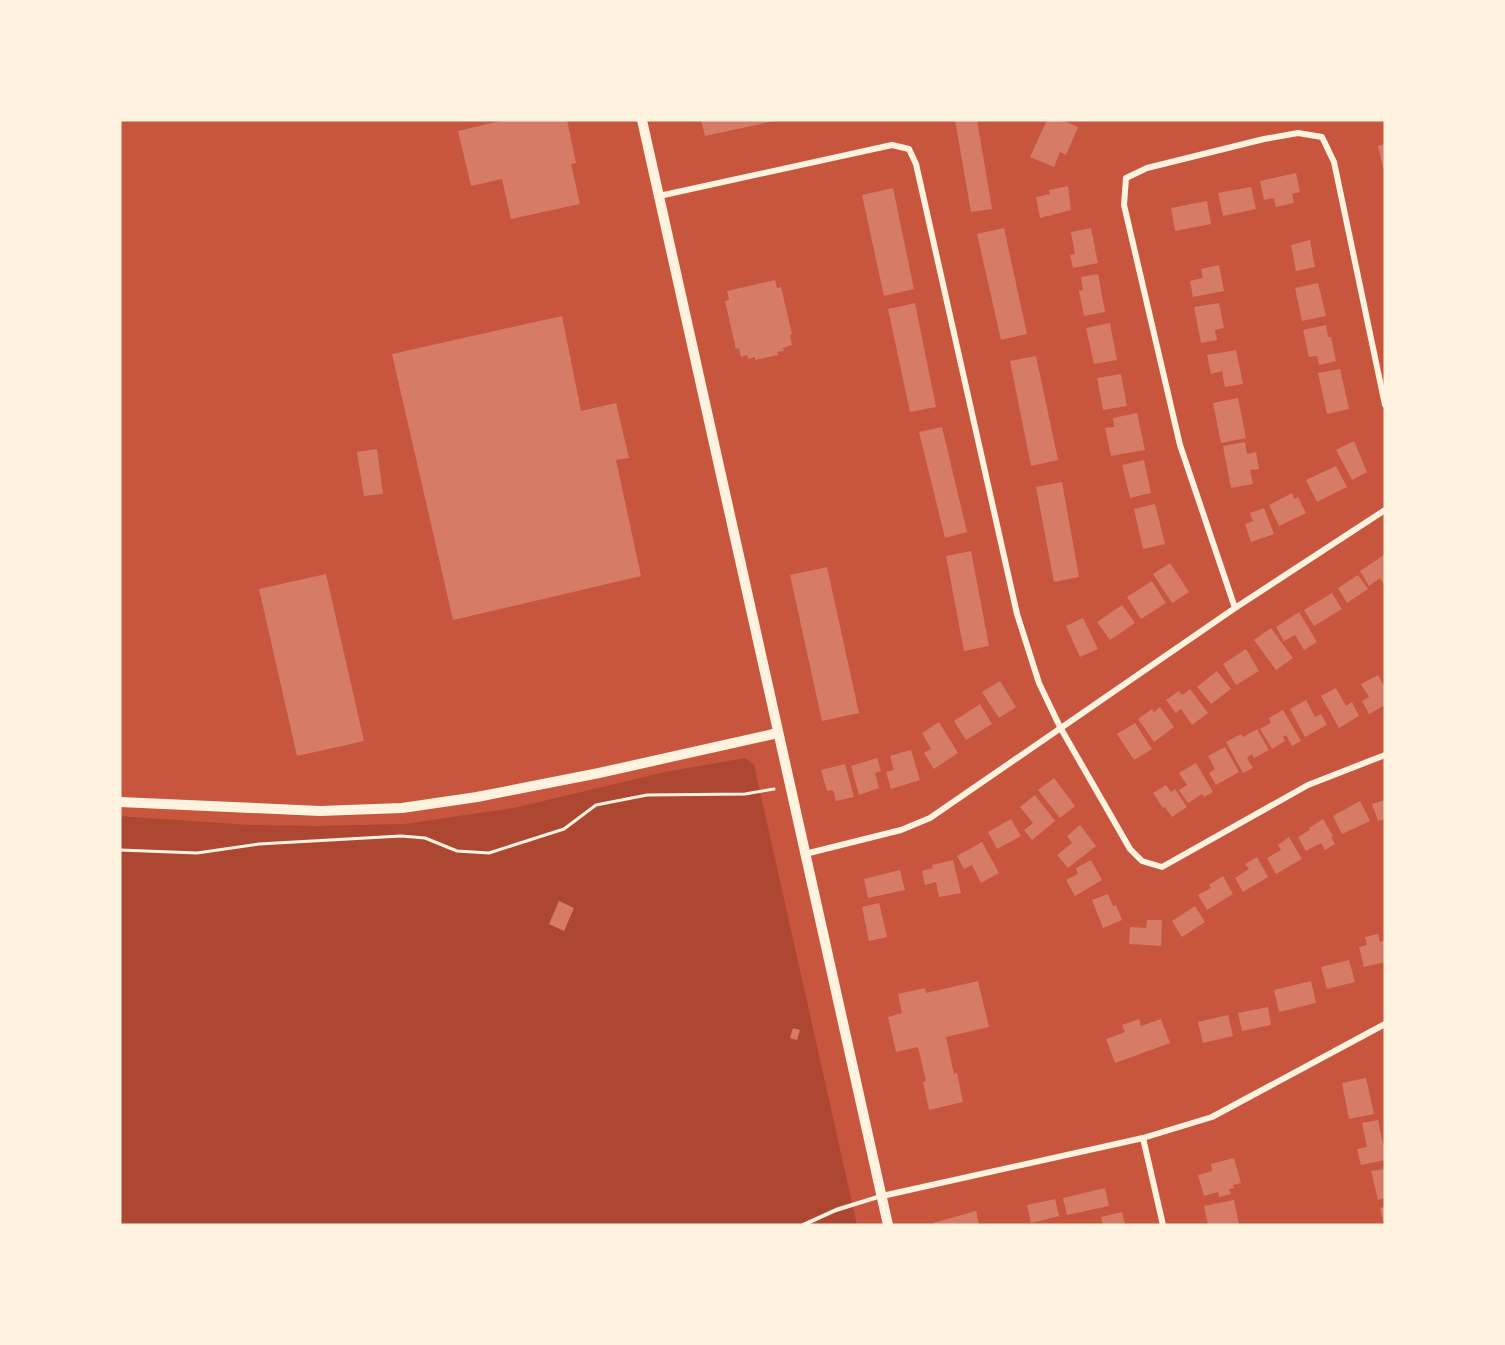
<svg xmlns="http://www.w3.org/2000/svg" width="1505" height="1345" font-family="Inter,sans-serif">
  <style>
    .green { fill: #ae4732 }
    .building { fill: #d67c66 }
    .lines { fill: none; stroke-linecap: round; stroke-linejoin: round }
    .path { stroke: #fff3e0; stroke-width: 3 }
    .service { stroke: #fff3e0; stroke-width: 4 }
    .minor { stroke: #fff3e0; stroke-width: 6 }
    .tertiary { stroke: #fff3e0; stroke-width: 10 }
  </style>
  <rect width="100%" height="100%" fill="#c8553d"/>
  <polygon class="green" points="745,758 754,765 857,1225 120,1225 120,816 250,825 316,826 404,824 514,808 665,772"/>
  <g class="building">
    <polygon points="505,120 567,120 576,163 571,164 580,204 511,219 502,179 471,186 458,131"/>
    <polygon points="701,120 774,120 774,121 705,136"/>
    <polygon points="955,120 977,120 992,209 971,212"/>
    <polygon points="1047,120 1061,120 1078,127 1066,155 1060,152 1054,167 1030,157"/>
    <polygon points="1385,144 1385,167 1383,168 1378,146"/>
    <polygon points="1296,173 1300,192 1292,194 1294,203 1276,207 1274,198 1264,200 1260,181"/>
    <polygon points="1068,186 1071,210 1040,218 1036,197 1050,194 1049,190"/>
    <polygon points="1251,187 1256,209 1223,216 1218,193"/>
    <polygon points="893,188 914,289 884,296 862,195"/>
    <polygon points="1207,201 1211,224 1175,231 1171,208"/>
    <polygon points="1004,228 1027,334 1001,340 977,234"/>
    <polygon points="1091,228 1098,263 1073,268 1070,255 1075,254 1071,232"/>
    <polygon points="1310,240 1315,267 1296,271 1291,245"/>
    <polygon points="1219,265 1224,291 1193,297 1190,281 1203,278 1201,269"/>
    <polygon points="1098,274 1105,312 1084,316 1079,291 1083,290 1081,277"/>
    <polygon points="775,280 777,288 781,287 792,334 790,335 792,345 783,348 784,351 777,352 778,355 755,360 755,357 748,359 747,355 741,357 739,348 736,349 725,301 729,300 727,291"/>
    <polygon points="1318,283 1326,316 1302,321 1295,288"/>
    <polygon points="915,303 936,407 910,412 888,309"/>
    <polygon points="1219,303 1224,328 1215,330 1217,340 1201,343 1194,307"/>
    <polygon points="562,316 581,411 616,403 629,458 616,460 641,576 453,620 392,354"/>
    <polygon points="1110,323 1117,360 1094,364 1086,328"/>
    <polygon points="1326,325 1328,337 1331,337 1336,361 1319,365 1317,356 1309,357 1303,330"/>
    <polygon points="1236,350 1243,384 1225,387 1222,371 1211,374 1207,355"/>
    <polygon points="1036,356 1058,460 1031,466 1010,361"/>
    <polygon points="1340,369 1349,409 1327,414 1318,373"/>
    <polygon points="1121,374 1127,406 1103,410 1097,378"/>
    <polygon points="1238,398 1246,438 1221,443 1213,403"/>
    <polygon points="1137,413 1145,450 1111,456 1105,428 1114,427 1113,418"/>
    <polygon points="942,427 967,532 945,538 919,432"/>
    <polygon points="1354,441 1367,472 1352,480 1336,450"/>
    <polygon points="1245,442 1247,454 1256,452 1259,469 1250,470 1253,484 1231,488 1223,446"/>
    <polygon points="377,449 383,494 364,496 357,452"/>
    <polygon points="1144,460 1151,493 1130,498 1122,465"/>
    <polygon points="1336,466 1347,487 1317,502 1306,480"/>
    <polygon points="1062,482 1079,577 1054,582 1036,487"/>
    <polygon points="1292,493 1294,499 1298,497 1306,513 1279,526 1269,505"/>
    <polygon points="1155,504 1165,544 1143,549 1134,509"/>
    <polygon points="1264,508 1274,534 1251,542 1245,524 1253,521 1250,513"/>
    <polygon points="971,551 989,646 964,651 946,556"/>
    <polygon points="1384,555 1385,586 1380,578 1369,586 1360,571"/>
    <polygon points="1170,563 1189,592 1172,603 1153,574"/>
    <polygon points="827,567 859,713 822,721 790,575"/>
    <polygon points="326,574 364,741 297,756 259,589"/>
    <polygon points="1358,575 1368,589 1347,603 1338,588"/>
    <polygon points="1152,581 1166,603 1141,619 1127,597"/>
    <polygon points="1332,593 1342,609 1314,626 1304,610"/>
    <polygon points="1122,605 1135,623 1110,640 1097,622"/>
    <polygon points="1299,612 1317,642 1304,650 1295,635 1284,641 1276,627"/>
    <polygon points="1083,618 1098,649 1080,657 1066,626"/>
    <polygon points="1271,628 1293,658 1276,670 1254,640"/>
    <polygon points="1246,649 1259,671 1236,685 1223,664"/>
    <polygon points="1217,671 1231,689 1211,704 1197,687"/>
    <polygon points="1378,675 1385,688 1385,705 1369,714 1362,701 1369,697 1361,684"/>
    <polygon points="1000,681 1016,707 999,718 982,692"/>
    <polygon points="1336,688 1346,706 1352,702 1359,716 1339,728 1321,696"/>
    <polygon points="1190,689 1208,713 1192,725 1181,709 1176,713 1166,700 1179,691 1182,695"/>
    <polygon points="1306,700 1315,717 1321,714 1327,725 1305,737 1290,709"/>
    <polygon points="980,704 992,724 966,740 954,721"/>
    <polygon points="1160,707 1174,727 1154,742 1138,719 1152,709 1154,712"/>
    <polygon points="1283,710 1301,741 1292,746 1286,735 1283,737 1285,741 1272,749 1260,729 1271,723 1269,718"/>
    <polygon points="939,722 958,753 934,769 924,753 931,749 922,733"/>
    <polygon points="1135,723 1152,749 1134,760 1117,734"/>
    <polygon points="1257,729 1269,750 1254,758 1252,754 1247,758 1253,768 1243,773 1226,742 1241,734 1243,737"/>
    <polygon points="1225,747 1239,772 1216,785 1209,773 1215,769 1208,756"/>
    <polygon points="911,750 920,780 891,789 886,772 894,770 890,756"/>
    <polygon points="877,758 881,771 875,773 879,788 859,795 851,766"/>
    <polygon points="1196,763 1213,792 1204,797 1202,794 1188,803 1179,790 1187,785 1179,773"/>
    <polygon points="845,764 854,797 836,801 833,790 827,791 821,770"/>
    <polygon points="1054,778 1075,806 1060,818 1038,790"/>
    <polygon points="1166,785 1171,792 1175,789 1187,807 1172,817 1165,807 1163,808 1153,793"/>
    <polygon points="1035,795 1055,821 1032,840 1024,830 1033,823 1020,807"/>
    <polygon points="1385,800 1385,819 1378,821 1372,804"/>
    <polygon points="1360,801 1370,821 1342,834 1333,816"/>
    <polygon points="1011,819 1021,836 997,849 988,832"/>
    <polygon points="1323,819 1333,836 1331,837 1335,844 1325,850 1321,843 1306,851 1298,837 1310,830 1309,828"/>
    <polygon points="1080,825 1096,846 1068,868 1057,855 1072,843 1067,836"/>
    <polygon points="1289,837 1302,859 1276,874 1267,858 1281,850 1278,845"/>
    <polygon points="982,842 999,873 981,883 972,865 964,869 957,856"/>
    <polygon points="1257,857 1268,877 1243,892 1235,878 1249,869 1245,864"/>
    <polygon points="953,860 961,893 939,897 936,882 925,885 922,871 933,868 932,865"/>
    <polygon points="1091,860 1102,880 1075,896 1066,880 1078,874 1076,868"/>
    <polygon points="900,870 905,890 868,898 864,879"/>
    <polygon points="1223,876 1233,894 1207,910 1198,895 1211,888 1209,885"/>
    <polygon points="1108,894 1113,906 1116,905 1122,920 1103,928 1092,900"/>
    <polygon points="559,901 574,908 564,931 549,924"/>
    <polygon points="879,903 887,937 869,941 862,907"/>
    <polygon points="1195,906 1205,922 1182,937 1172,921"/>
    <polygon points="1147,920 1162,920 1161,946 1129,944 1130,927 1146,928"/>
    <polygon points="1378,934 1380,942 1385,940 1385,962 1364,967 1359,947 1367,945 1365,937"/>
    <polygon points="1349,960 1355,982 1327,989 1321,967"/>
    <polygon points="978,981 989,1027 946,1037 954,1074 957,1073 963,1102 929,1110 923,1082 926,1081 918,1047 896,1052 888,1017 902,1013 898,994 925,988 926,993"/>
    <polygon points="1311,981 1316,1003 1279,1012 1274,990"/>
    <polygon points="1268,1007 1271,1025 1242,1031 1238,1013"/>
    <polygon points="1228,1015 1233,1036 1203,1043 1198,1022"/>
    <polygon points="1139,1019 1141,1026 1161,1019 1170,1043 1115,1063 1106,1039 1125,1032 1122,1025"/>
    <polygon points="793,1028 800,1030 797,1040 790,1038"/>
    <polygon points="1366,1078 1374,1114 1349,1119 1342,1083"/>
    <polygon points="1378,1120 1383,1144 1385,1143 1385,1160 1361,1165 1357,1149 1367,1147 1362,1123"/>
    <polygon points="1234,1158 1241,1183 1233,1185 1234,1188 1229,1189 1231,1194 1219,1197 1218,1192 1204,1196 1198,1175 1212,1171 1211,1164"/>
    <polygon points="1385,1169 1385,1198 1378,1200 1371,1171"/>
    <polygon points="1105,1188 1109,1206 1067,1215 1063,1198"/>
    <polygon points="1055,1199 1059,1216 1031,1223 1027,1205"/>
    <polygon points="1234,1200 1239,1225 1208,1225 1204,1206"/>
    <polygon points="1385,1207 1385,1225 1384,1225 1380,1208"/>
    <polygon points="976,1211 979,1225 934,1225 933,1223"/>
    <polygon points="1122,1212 1125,1225 1103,1225 1101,1217"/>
  </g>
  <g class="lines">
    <polyline class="path" points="120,850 197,853 259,844 401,836 425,838 457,851 489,853 564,829 596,805 647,795 745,794 774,789"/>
    <polyline class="service" points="803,1225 836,1210 881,1196"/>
    <g class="minor">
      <polyline points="659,196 892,145 909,149 916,164 1017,614 1039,683 1060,727 1130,849 1142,861 1162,867 1308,785 1385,755"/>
      <polyline points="1235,608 1180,445 1124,205 1126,178 1147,168 1264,139 1298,133 1322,137 1334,162 1385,405"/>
      <polyline points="805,854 901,830 930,818 1235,608 1385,510"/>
      <polyline points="1143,1138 1163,1225"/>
      <polyline points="882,1196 1143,1138 1212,1117 1385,1024"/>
    </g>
    <g class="tertiary">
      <polyline points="642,120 888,1225"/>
      <polyline points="120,802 320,811 402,808 477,797 599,773 778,733"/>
    </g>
  </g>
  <rect width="1505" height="1345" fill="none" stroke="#fff3e0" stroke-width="243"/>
</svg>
